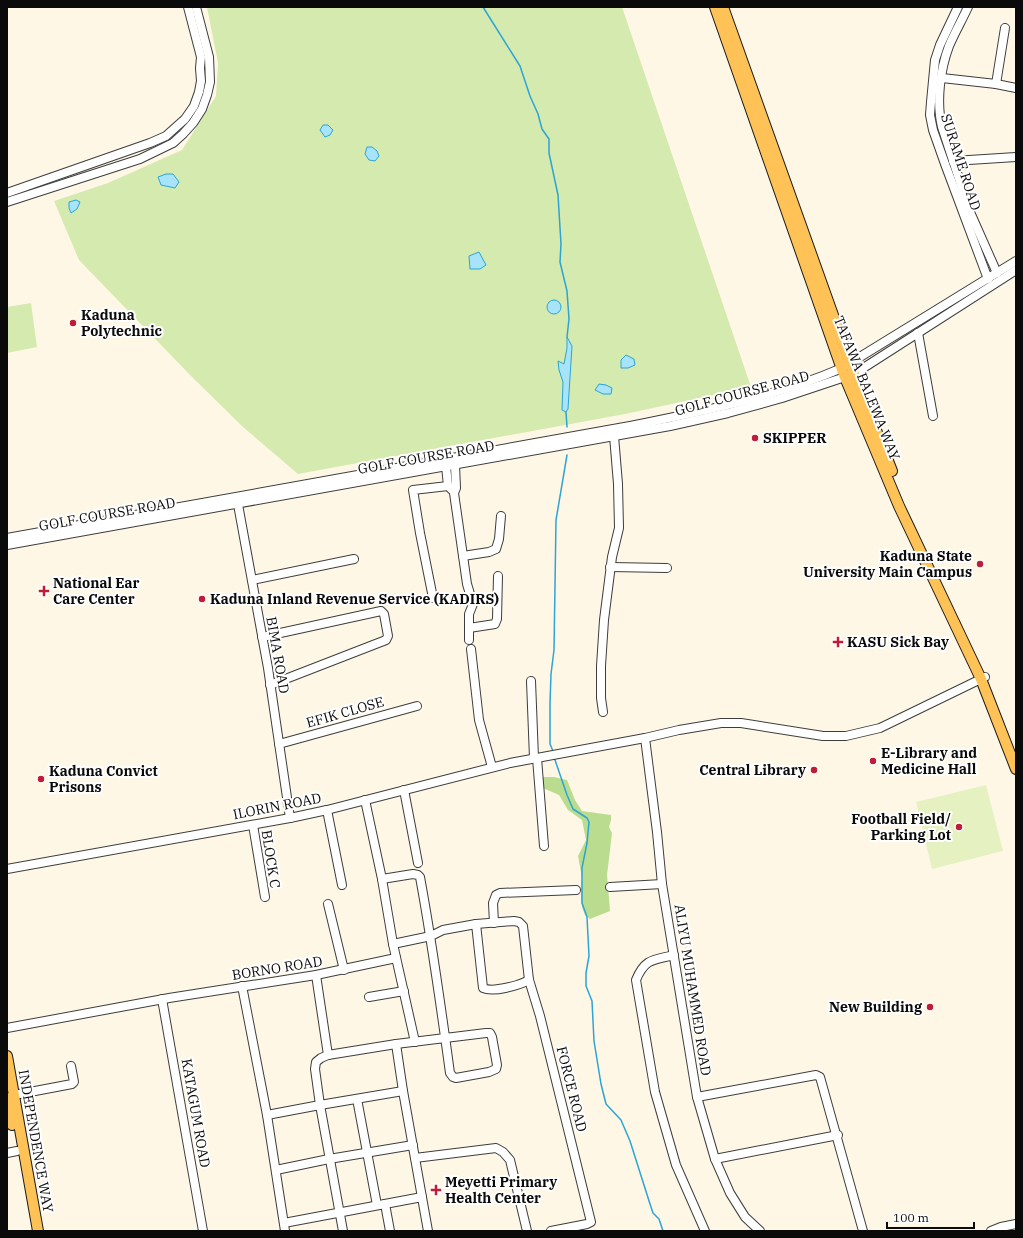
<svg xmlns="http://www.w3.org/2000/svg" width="1023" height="1238" font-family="'IBM Plex Serif',serif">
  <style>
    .green { fill: #d5eaaf }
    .forest { fill: #badc8e }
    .pitch { fill: #e6f1c1 }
    .water { fill: #a8e4f9; stroke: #2ca4d4 }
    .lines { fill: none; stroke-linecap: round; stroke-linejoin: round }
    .stream { stroke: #2ca4d4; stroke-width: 1.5 }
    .minor-casing { stroke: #3d3d3d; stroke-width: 10 }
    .major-casing { stroke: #1b1b1b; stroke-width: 12 }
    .minor { stroke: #fff; stroke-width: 8 }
    .major { stroke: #ffc256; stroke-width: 10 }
    .poi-dot { fill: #bf1c37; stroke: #fff; stroke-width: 1.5 }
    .labels { text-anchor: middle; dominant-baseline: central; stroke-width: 4; stroke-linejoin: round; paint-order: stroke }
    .street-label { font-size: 14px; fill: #0a0a0a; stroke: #fff }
    .poi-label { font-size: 14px; font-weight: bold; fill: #0a0a0a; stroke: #fff; text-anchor: start }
  </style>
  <rect width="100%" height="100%" fill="#fff7e6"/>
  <g class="green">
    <polygon points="207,7 622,7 751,387 625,414 298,474 243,427 191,376 79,260 54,201 108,183 182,150 216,96 218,63"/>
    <polygon points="31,303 37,347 7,353 7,307"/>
  </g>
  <polygon class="forest" points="542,777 554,777 567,780 575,800 582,811 611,815 611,820 609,827 612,833 607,875 610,911 590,919 585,915 582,907 581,895 582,878 578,856 586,840 582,820 568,810 559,795 543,788"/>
  <polygon class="pitch" points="986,785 1003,851 932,869 916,802"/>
  <g class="water">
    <polygon points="323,125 328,125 333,130 330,135 325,137 320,130"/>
    <polygon points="367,147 372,147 377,151 379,156 375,161 369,160 365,154"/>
    <polygon points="166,174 173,174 179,182 175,188 161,185 158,177"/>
    <polygon points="76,200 80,202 77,209 71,213 69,208 69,202"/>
    <polygon points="479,252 486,265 480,269 470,269 469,256"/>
    <circle cx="554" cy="307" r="7"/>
    <polygon points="567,337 572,346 568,409 566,412 562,410 563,382 559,370 558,361 564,364 567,348"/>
    <polygon points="626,355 634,359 635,365 628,368 621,368 621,360"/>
    <polygon points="599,384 606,385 612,388 611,394 603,394 595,390"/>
  </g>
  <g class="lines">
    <g class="stream">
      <polyline points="483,7 520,66 530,96 538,114 542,129 549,139 549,153 558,195 561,244 560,262 567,291 569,319 567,337"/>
      <polyline points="566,412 567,427"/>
      <polyline points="553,751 550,744 550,703 551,674 554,650 556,520 567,455"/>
      <polyline points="554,757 567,795 573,809 587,818 589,822 587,843 582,868 582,903 587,917 589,956 586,973 586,986 592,1001 594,1041 601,1084 606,1104 621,1120 630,1141 650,1204 653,1213 659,1219 663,1231"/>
    </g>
    <g class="minor-casing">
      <g id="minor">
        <polyline points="958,7 940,45 935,60 931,102 930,115 933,130 945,164 988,279"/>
        <path d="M968,7C962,20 955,32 949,46C940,70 936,102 942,127L970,212L997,273"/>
        <polyline points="942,78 996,84 1016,88"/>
        <polyline points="996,84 1005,28"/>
        <polyline points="953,161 1016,157"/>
        <polyline points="7,193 150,143 166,136 185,119 194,106 199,92 201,81 200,68 201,57 188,7"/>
        <polyline points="7,202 140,159 173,143 183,134 193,123 202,109 207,95 210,82 209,57 196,7"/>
        <polyline points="918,333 933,416"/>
        <polyline points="455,465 456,488 454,493 467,584 473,604 469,614 469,640"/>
        <polyline points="446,466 448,486 452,490"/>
        <polyline points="237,499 268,668 290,818"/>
        <path d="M7,538L630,426C700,412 775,397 842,368L1016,261"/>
        <polyline points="7,545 670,426 728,413 782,398 854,374 1016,270"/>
        <polyline points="463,556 489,552 496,549 499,539 501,516"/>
        <polyline points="610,567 667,568"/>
        <polyline points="252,580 354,559"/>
        <polyline points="433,598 420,533 413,490 448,486"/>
        <polyline points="469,628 495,624 497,619 498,576"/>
        <polyline points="262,637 381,611 384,614 388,636 386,640 270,685"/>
        <polyline points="471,649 479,720 492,767"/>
        <polyline points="531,681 534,758"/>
        <polyline points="603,712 601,698 601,666 604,620 612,557 619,528 618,484 614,436"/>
        <polyline points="645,738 657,832 662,884 697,1097 715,1159 730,1193 745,1217 760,1231"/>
        <polyline points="279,744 417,706"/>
        <polyline points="537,758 544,846"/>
        <polyline points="404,790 418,863"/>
        <polyline points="365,800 382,879 393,944 415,1042"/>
        <polyline points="327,810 342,885"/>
        <polyline points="253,825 265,897"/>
        <polyline points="7,869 290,818 327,810 510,763 645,738 679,730 721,723 741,723 823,736 846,736 880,728 985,677"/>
        <polyline points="610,887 662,884"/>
        <polyline points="328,904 344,970"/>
        <polyline points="494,923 493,903 496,895 500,893 576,890"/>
        <path d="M476,924L483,988C493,993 520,985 529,980"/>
        <polyline points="393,944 431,936 443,930 476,924 514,921 519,922 523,926 529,980 540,1016 591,1222 587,1224 551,1231"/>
        <path d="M674,955C654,960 645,958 636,980L655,1092L676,1165L705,1231"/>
        <polyline points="316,975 328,1055"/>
        <polyline points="242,986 267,1115 285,1231"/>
        <polyline points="369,997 404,991"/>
        <polyline points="162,999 203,1231"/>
        <polyline points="7,1028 169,998 316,975 396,958"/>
        <polyline points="396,1044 403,1091 428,1231"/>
        <polyline points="14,1095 72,1084 74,1082 71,1066"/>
        <polyline points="697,1097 816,1075 820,1077 863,1231"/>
        <polyline points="357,1099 377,1205"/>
        <polyline points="267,1115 320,1105 403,1091"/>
        <polyline points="7,1153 17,1151"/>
        <polyline points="415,1158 496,1148 503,1152 510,1160 527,1231"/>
        <polyline points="715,1159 838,1135"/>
        <polyline points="276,1170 329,1159 413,1145"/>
        <polyline points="385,1204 390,1231"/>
        <polyline points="284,1223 422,1197"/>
        <path d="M343,1231L320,1105L315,1069L316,1062L321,1058L328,1055L396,1044L486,1033H490L492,1037L497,1065L496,1069L489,1072L456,1078L453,1077L450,1073C441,1007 432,942 420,877L418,875L413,874L382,879"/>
        <polyline points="991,1231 1001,1227 1016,1224"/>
      </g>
    </g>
    <g class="major-casing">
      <g id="major">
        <polyline points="715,7 844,375 899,506 981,679 1016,769"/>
        <polyline points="723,7 854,374 892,471"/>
        <polyline points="7,1056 38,1231"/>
        <polyline points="7,1098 12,1125"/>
      </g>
    </g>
    <use href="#minor" class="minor"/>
    <use href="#major" class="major"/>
  </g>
  <g class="poi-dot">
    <circle cx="73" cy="323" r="4"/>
    <circle cx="755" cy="438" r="4"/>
    <circle cx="980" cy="564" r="4"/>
    <path d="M42 585h4v4h4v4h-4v4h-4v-4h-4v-4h4z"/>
    <circle cx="202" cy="599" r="4"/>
    <path d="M836 636h4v4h4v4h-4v4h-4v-4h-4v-4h4z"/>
    <circle cx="873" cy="761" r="4"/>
    <circle cx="814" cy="770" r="4"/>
    <circle cx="41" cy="779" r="4"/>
    <circle cx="959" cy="827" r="4"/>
    <circle cx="930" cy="1007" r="4"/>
    <path d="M434 1184h4v4h4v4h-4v4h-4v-4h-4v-4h4z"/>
  </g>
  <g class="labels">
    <g class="street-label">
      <text transform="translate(961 162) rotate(72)">SURAME ROAD</text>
      <text transform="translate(867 388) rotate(68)">TAFAWA BALEWA WAY</text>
      <text transform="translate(742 393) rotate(-15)">GOLF COURSE ROAD</text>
      <text transform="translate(426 457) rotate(-10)">GOLF COURSE ROAD</text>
      <text transform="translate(107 514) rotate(-10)">GOLF COURSE ROAD</text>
      <text transform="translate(278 655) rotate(80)">BIMA ROAD</text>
      <text transform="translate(345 712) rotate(-16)">EFIK CLOSE</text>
      <text transform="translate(277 806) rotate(-11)">ILORIN ROAD</text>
      <text transform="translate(271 859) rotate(81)">BLOCK C</text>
      <text transform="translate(277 968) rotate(-9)">BORNO ROAD</text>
      <text transform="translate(693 990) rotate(81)">ALIYU MUHAMMED ROAD</text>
      <text transform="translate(572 1089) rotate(76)">FORCE ROAD</text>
      <text transform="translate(196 1113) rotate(80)">KATAGUM ROAD</text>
      <text transform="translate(36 1141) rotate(80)">INDEPENDENCE WAY</text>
    </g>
    <g class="poi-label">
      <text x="81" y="315">Kaduna<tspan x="81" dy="16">Polytechnic</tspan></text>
      <text x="763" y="438">SKIPPER</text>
      <text x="972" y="556" text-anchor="end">Kaduna State<tspan x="972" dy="16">University Main Campus</tspan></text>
      <text x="53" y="583">National Ear<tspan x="53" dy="16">Care Center</tspan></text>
      <text x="210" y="599">Kaduna Inland Revenue Service (KADIRS)</text>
      <text x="847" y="642">KASU Sick Bay</text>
      <text x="881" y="753">E-Library and<tspan x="881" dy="16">Medicine Hall</tspan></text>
      <text x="806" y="770" text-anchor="end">Central Library</text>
      <text x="49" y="771">Kaduna Convict<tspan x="49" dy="16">Prisons</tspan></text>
      <text x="951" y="819" text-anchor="end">Football Field/<tspan x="951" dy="16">Parking Lot</tspan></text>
      <text x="922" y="1007" text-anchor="end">New Building</text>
      <text x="445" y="1182">Meyetti Primary<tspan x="445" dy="16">Health Center</tspan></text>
    </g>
  </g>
  <rect width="1023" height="1238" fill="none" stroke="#0a0a0a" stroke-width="16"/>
  <path d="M887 1222v6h87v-6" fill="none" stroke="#0a0a0a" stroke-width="2"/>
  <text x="893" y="1222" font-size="12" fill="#0a0a0a" stroke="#ffffff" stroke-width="3" paint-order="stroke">100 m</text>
</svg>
